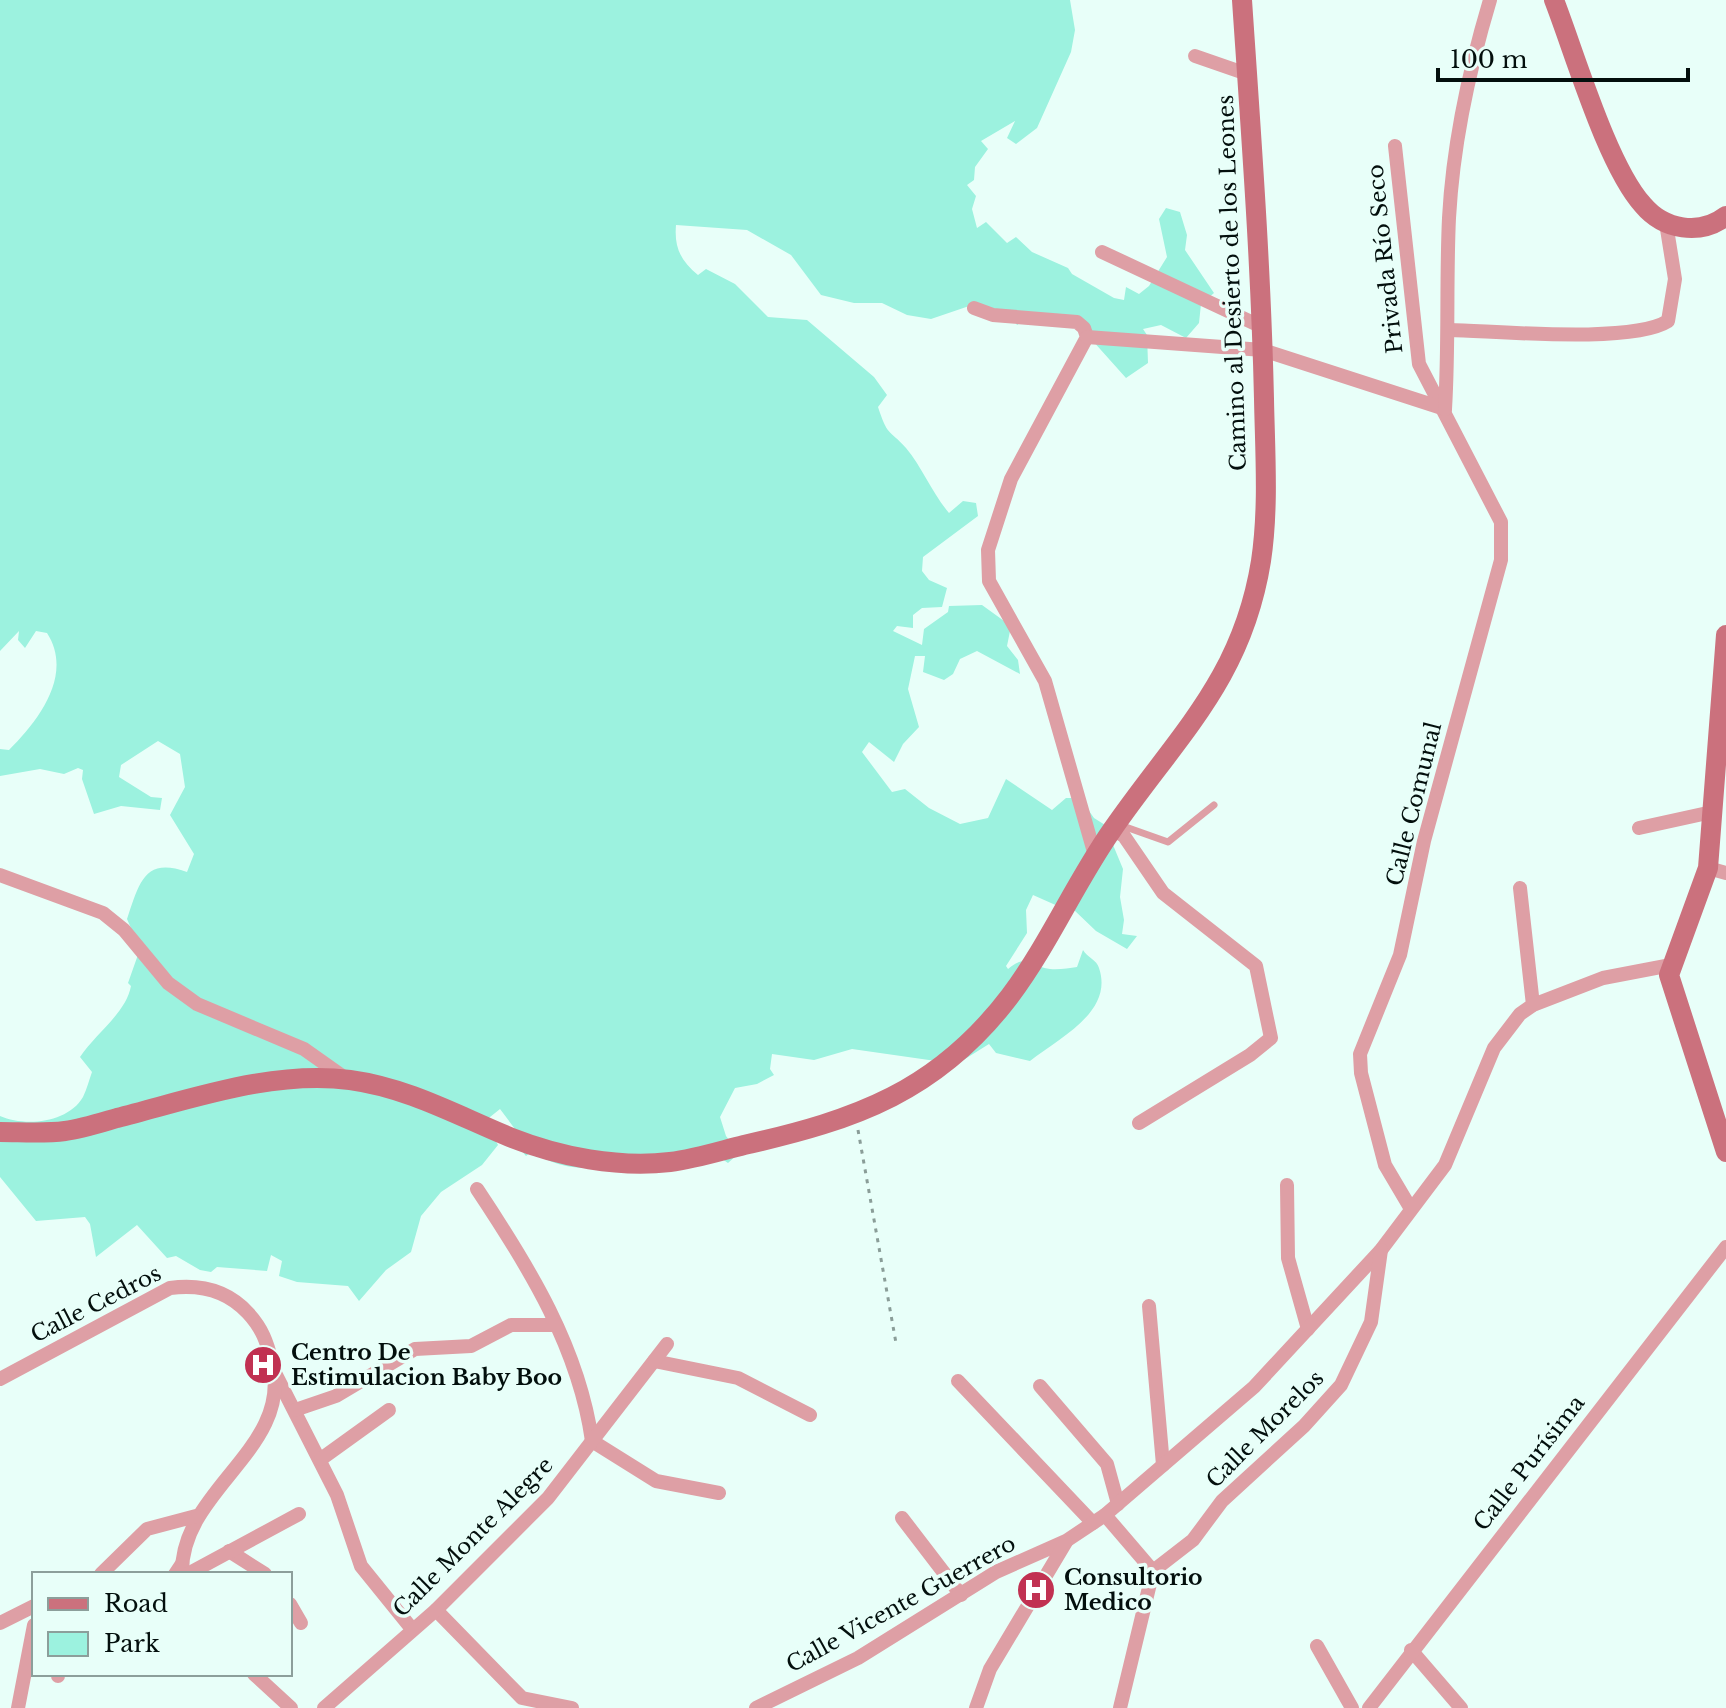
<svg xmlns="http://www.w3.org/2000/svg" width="1726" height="1708" font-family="'Libre Baskerville',serif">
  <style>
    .green { fill: #9cf2df }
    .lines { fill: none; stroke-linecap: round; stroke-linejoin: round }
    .path { stroke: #8a9d98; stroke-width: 3; stroke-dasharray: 4 6; stroke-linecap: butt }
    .service { stroke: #de9fa5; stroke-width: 7 }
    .minor { stroke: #de9fa5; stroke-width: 14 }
    .secondary { stroke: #cb717d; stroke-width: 20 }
    .labels { text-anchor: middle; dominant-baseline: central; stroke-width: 7; stroke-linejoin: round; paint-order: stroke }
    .street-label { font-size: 22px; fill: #030f0d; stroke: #e8fff9 }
    .poi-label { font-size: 22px; font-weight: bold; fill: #030f0d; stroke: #e8fff9; text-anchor: start }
  </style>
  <rect width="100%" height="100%" fill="#e8fff9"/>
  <path class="green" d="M0,0H1070L1075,30L1071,52L1037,128L1016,144L1007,138L1015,121L981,141L988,149L975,167L974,180L967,185L976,196L972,209L977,228L986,222L1007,243L1016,237L1032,252L1068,268L1072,274L1114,298L1124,300L1126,287L1139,294L1149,286L1167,257L1159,219L1166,208L1180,212L1187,235L1185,250L1214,293L1201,304L1199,323L1186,338L1161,325L1143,329L1147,335L1148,363L1126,378L1075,321L1024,320L1017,325L1013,319L978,303L931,319L907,315L882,303H854L821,295L791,255L747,230L676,225C674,248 681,261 698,275L706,269L735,284L768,317L807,320L874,377L887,395L878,407C888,437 888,428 906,448C922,467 932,493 949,513L963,501L976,503L978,516L923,557L922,571L929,580L947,588L942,607L922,608L913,615V628L897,626L893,631L922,645L924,629L948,612L949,606L982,605L1011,626L1007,646L1018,660L1020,674L977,651L960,659L953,674L944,680L923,672L925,656H915L908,689L919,727L903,744L894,762L869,742L862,752L892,792L905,789L929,808L960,824L988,818L1006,779L1052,810L1066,798H1080L1094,818L1113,830L1111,840L1123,869L1120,897L1124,920L1122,934L1137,936L1127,949L1096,931L1073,909L1060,907L1033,895L1026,910L1027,933L1006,966L1008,969C1029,952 1031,967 1050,969C1059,970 1069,968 1077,967L1083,950C1087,957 1097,960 1099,968C1114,1012 1059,1038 1030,1061L996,1053L989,1044L957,1064L852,1049L814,1060L772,1054L770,1069L774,1075L757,1084L735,1088L720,1117L726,1136L739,1153L728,1163L712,1152C669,1158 564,1187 534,1149L526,1156L521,1150L527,1145L500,1109L485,1121L498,1145L482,1165L441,1192L421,1216L411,1252L386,1270L359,1301L348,1286L297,1282L279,1276L282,1261L271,1255L267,1271L217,1267L211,1272L200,1270L176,1256L167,1258L137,1225L96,1257L90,1224L85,1217L36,1221L0,1177V1116C25,1127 68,1123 83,1097C87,1089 89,1080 92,1072L80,1057C96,1033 126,1013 131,986L128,983L140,949L127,919C139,884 144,856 187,872L194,854L170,815L185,787L180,754L158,741L121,765L119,777L151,797L162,798L160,810L121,806L94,814L82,779L83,770L78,768L64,774L40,769L0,776V749L9,750C38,721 74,675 47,633L36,631L25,648L18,640L19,631L0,651Z"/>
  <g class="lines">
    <polyline class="path" points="858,1130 896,1343"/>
    <g class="service">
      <polyline points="1120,825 1168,842 1214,805"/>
      <polyline points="171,1574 181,1559"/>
    </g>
    <g class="minor">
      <polyline points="1195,56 1247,74"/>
      <polyline points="1395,146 1419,364 1501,522 1501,560 1424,841 1400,955 1360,1054 1361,1073 1385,1165 1411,1209"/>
      <polyline points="1102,252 1262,327"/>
      <polyline points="974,308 993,315 1077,322 1084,328 1087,337 1011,479 988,550 989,581 1045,681 1096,859"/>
      <path d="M1450,330C1497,331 1632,344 1668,321L1675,279L1666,223"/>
      <polyline points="1087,337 1263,350 1445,409"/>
      <path d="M1445,409C1449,345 1446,281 1449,218C1453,144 1469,70 1490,0"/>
      <polyline points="1639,828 1712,812"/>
      <polyline points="1113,829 1124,836 1163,893 1256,966 1271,1038 1250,1055 1139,1123"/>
      <polyline points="1708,868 1726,873"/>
      <polyline points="0,875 103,913 124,930 168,983 197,1004 304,1049 345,1078"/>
      <polyline points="1520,888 1533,1005"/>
      <polyline points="1287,1185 1288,1258 1308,1329"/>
      <path d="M477,1189C529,1267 579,1348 592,1441L656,1481L719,1493"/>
      <polyline points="1149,1306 1163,1465"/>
      <polyline points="654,1361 738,1378 810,1415"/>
      <polyline points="276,1375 337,1495 361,1566 412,1629"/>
      <path d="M0,1379L170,1288C200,1284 227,1290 248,1313C262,1328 267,1342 272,1362C294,1449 180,1489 182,1574"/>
      <polyline points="958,1381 1093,1523"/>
      <polyline points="1040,1386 1107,1464 1118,1504"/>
      <polyline points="295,1410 336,1396 415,1349 471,1346 511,1325 556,1325"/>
      <polyline points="321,1459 389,1410"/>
      <polyline points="1105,1515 1153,1571"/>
      <polyline points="902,1518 961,1595"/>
      <polyline points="229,1551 265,1574"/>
      <polyline points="101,1574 147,1529 196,1516"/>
      <polyline points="188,1574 299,1514"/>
      <polyline points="290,1604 301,1623"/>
      <polyline points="436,1610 522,1698 572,1708"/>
      <polyline points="0,1623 34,1606"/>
      <polyline points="1317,1646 1352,1708"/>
      <polyline points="1411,1650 1461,1708"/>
      <polyline points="254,1674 291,1708"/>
      <polyline points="58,1676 58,1674"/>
      <polyline points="18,1708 34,1625"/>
      <polyline points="324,1708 436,1610 548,1498 667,1344"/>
      <polyline points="756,1708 858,1658 996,1572 1066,1541 1105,1515 1254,1387 1381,1250 1445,1165 1494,1048 1520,1014 1533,1005 1603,978 1671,965"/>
      <polyline points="976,1708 990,1669 1066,1542"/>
      <polyline points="1120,1708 1153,1571 1193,1540 1222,1501 1304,1426 1341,1385 1371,1322 1381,1250"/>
      <polyline points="1369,1708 1726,1247"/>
    </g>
    <g class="secondary">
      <path d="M1554,0C1575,54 1607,165 1643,205C1664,230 1700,236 1726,216"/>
      <polyline points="1726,635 1708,868 1669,975 1726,1152"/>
      <path d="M0,1132C21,1132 44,1134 65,1131C82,1129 100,1123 117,1118C192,1099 272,1070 350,1080C409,1088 458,1116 512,1138C560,1157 618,1168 670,1162C695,1159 720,1151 744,1145C856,1120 938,1091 1010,996C1049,944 1075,883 1112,830C1177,736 1242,680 1261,561C1269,508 1265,452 1264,399C1261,266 1251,133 1242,0"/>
    </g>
  </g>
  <defs>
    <g id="hospital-disc" transform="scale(2)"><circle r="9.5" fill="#c13152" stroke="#e8fff9"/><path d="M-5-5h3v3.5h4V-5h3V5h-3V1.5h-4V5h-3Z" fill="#fff"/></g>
  </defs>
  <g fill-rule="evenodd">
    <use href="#hospital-disc" x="263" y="1365"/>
    <use href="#hospital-disc" x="1036" y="1590"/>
  </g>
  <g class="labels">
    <g class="street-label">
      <text transform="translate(1385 259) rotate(-96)">Privada Río Seco</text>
      <text transform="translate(1232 283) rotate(-92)">Camino al Desierto de los Leones</text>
      <text transform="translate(1414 804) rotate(-76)">Calle Comunal</text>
      <text transform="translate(96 1304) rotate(-27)">Calle Cedros</text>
      <text transform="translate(1265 1429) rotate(-45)">Calle Morelos</text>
      <text transform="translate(1529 1463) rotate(-52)">Calle Purísima</text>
      <text transform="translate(473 1537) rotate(-45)">Calle Monte Alegre</text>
      <text transform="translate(901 1604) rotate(-29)">Calle Vicente Guerrero</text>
    </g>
    <g class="poi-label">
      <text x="291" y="1352">Centro De<tspan x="291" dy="25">Estimulacion Baby Boo</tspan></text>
      <text x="1064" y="1577">Consultorio<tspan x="1064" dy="25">Medico</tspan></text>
    </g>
  </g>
  <rect x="32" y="1572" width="260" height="104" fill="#e8fff9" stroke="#8c9f9b" stroke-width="2"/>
  <rect x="48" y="1598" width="40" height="12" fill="#cb717d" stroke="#8c9f9b" stroke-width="2"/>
  <text x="104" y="1612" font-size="24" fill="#030f0d">Road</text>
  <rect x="48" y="1632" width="40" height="24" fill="#9cf2df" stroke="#8c9f9b" stroke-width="2"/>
  <text x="104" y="1652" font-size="24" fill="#030f0d">Park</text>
  <path d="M1438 68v12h250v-12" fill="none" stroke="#030f0d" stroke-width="4"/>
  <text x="1450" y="68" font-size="24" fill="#030f0d" stroke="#e8fff9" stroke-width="6" paint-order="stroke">100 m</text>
</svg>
